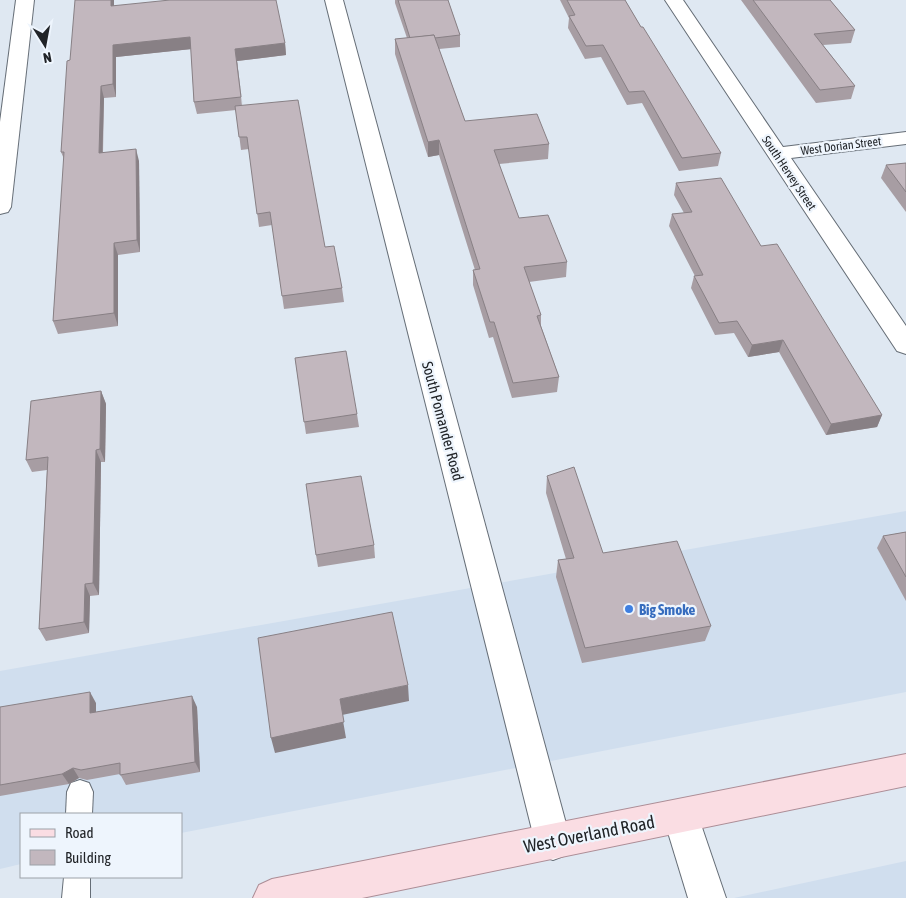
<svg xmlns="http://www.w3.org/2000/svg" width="906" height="898" font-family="'Asap Condensed',sans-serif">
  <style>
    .built { fill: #d0deee }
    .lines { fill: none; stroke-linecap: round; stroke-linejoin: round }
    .service-casing { stroke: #656d76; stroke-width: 2 }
    .minor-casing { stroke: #656d76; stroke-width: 2 }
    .primary-casing { stroke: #ac8d96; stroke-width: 2 }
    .service { fill: #fff; fill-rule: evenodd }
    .minor { fill: #fff; fill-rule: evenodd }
    .primary { fill: #fadde3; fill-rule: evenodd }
    .wall { fill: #a79da3 }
    .shaded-wall { fill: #888085 }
    .building { fill: #c2b7be; stroke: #888085 }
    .shop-dot { fill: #3f7fe0; stroke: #eef5fd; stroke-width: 2 }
    .labels { text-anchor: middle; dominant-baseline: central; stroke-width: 4.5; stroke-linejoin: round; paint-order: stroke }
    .far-street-label { font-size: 12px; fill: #212428; stroke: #eef5fd }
    .street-label { font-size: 15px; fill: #212428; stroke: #eef5fd }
    .shop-label { font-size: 15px; font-weight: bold; fill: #366cbe; stroke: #eef5fd; text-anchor: start }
    .near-street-label { font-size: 18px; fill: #212428; stroke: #eef5fd }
  </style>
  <rect width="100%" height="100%" fill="#dfe8f2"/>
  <g class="built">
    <polygon points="906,511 906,692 181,833 181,814 21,814 21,864 0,869 0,671"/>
    <polygon points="906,861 906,898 734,898"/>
  </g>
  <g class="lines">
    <g class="service-casing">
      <g id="service">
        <polygon points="80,780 89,783 93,792 92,814 66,814 67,792 71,783"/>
        <polygon points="64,877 90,877 90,898 62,898"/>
      </g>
    </g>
    <g class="minor-casing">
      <g id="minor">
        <polygon points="16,0 34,0 11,207 8,212 0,214 0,122"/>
        <polygon points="325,0 343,0 571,842 566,855 553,860 540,855 535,842"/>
        <polygon points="665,0 683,0 783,147 906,132 906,144 791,158 906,326 906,354 897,351"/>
        <polygon points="681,799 694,804 726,898 688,898 663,816 668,804"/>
      </g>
    </g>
    <g class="primary-casing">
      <polygon id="primary" points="906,754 906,786 362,898 253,898 259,885 272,879"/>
    </g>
    <use href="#service" class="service"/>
    <use href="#minor" class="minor"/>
    <use href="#primary" class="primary"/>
  </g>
  <g class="wall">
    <polygon points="395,0 448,0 460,35 460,47 439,49 465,121 549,144 548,159 499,164 519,218 567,262 566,277 529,282 541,315 541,326 559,377 557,392 512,398 493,337 489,338 473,285 473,270 475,270 439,155 428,157 395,54 395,39 407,38 395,3"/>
    <polygon points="560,0 625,0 641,27 721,153 718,166 679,171 642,103 627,105 601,57 585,59 568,28 569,18"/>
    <polygon points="741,0 830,0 855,30 851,43 823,45 855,86 851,99 816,103"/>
    <polygon points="114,6 285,43 286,55 237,61 242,106 325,247 342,288 344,302 284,309 272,225 259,227 249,149 241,150 236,110 197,114 194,102 191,49 116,57 116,97 104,98 103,153 139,161 140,252 118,255 118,326 58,334 53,321 64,159 61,152 70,60"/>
    <polygon points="906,163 906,212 881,178 886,165"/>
    <polygon points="676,183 761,246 882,415 877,427 826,435 779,352 748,357 734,333 715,335 691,288 694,276 695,276 669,226 672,214 684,213 674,195"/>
    <polygon points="295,358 357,414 359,427 306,434"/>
    <polygon points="101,391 106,404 105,462 101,462 99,595 90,596 89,633 46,641 39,629 47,470 32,472 26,460"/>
    <polygon points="547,476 603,553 711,626 705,641 582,663 556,577 558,560 566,559 546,493"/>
    <polygon points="906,532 906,601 877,548 883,536"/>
    <polygon points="374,545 375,558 318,567 316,555"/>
    <polygon points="96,703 96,712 197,707 200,772 126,785 120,774 87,780 79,778 69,784 0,796 0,707"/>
  </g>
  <g class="shaded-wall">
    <polygon points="111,0 114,0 114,18 111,6"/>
    <polygon points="190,37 192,49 116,57 116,97 113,84 113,45"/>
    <polygon points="285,43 286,55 237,61 243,109 235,49"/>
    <polygon points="101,86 104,98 102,166 99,153"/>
    <polygon points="439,140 439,155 428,157 428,142"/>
    <polygon points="136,149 139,161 140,252 137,240"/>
    <polygon points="114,243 118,255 118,326 114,313"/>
    <polygon points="783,340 779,352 748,357 752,345"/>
    <polygon points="101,391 106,404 105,462 100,449"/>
    <polygon points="882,415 877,427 826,435 831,424"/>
    <polygon points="96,450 101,462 99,595 93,583"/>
    <polygon points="85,584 90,596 89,633 84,622"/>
    <polygon points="408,685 409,701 342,715 346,738 275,753 271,738 340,699"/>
    <polygon points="90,692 96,703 96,724 90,713"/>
    <polygon points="192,696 197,707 200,772 195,762"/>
    <polygon points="73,768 79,778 69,784 62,774"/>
  </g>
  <g class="building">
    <polygon points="75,0 111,0 111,6 170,0 276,0 285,43 235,49 241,97 194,102 190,37 113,45 113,84 101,86 99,153 136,149 137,240 114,243 114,313 53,321 64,152 61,152 67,61 70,60"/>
    <polygon points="398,0 448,0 460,35 435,38 434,35 410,38"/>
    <polygon points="567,0 625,0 641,27 643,27 721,153 682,158 644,91 629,92 603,45 586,46 569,16 575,15"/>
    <polygon points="753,0 830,0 855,30 814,34 855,86 820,90"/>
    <polygon points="434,35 465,121 537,114 549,144 494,150 519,218 548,215 567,262 524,267 541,315 537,316 559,377 513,383 494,322 490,322 473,270 480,269 439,140 428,142 395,39"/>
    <polygon points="298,100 325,247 334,246 342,288 282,296 270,212 257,214 247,137 239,137 235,106"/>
    <polygon points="906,163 906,192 886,165"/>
    <polygon points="721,178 761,246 777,244 882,415 831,424 783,340 752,345 737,321 719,323 694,276 703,275 672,214 692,212 676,183"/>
    <polygon points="346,351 357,414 304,422 295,358"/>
    <polygon points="101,391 100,449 96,450 93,583 85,584 84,622 39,629 48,457 26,460 31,401"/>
    <polygon points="574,467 603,553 677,541 711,626 585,648 558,560 574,558 547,476"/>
    <polygon points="361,476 374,545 316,555 306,484"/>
    <polygon points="906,532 906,577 883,536"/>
    <polygon points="392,612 408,685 340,699 344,722 271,738 258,638"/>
    <polygon points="90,692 90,713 192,696 195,762 120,775 120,763 81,770 73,768 62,774 0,785 0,707"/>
  </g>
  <circle class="shop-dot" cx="629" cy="609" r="5"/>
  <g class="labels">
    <g class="far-street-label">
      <text transform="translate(841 146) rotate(-7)">West Dorian Street</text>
      <text transform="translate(789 173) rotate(56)">South Hervey Street</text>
    </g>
    <g class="street-label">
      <text transform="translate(443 421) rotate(75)">South Pomander Road</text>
    </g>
    <g class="shop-label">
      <text x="639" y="609">Big Smoke</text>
    </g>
    <g class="near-street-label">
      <text transform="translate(589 834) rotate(-11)">West Overland Road</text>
    </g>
  </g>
  <rect x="20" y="813" width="162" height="65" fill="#eef5fd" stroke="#9ca1a8"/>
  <rect x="30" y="829" width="25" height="8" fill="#fadde3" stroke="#9ca1a8"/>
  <text x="65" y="838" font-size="15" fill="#212428">Road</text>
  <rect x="30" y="850" width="25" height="15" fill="#c2b7be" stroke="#9ca1a8"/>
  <text x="65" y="863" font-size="15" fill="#212428">Building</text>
  <g transform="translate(45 45) rotate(169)" stroke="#eef5fd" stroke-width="4" paint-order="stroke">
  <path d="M0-4L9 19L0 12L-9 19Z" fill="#212428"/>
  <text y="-8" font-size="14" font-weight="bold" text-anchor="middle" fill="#212428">N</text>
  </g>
</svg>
